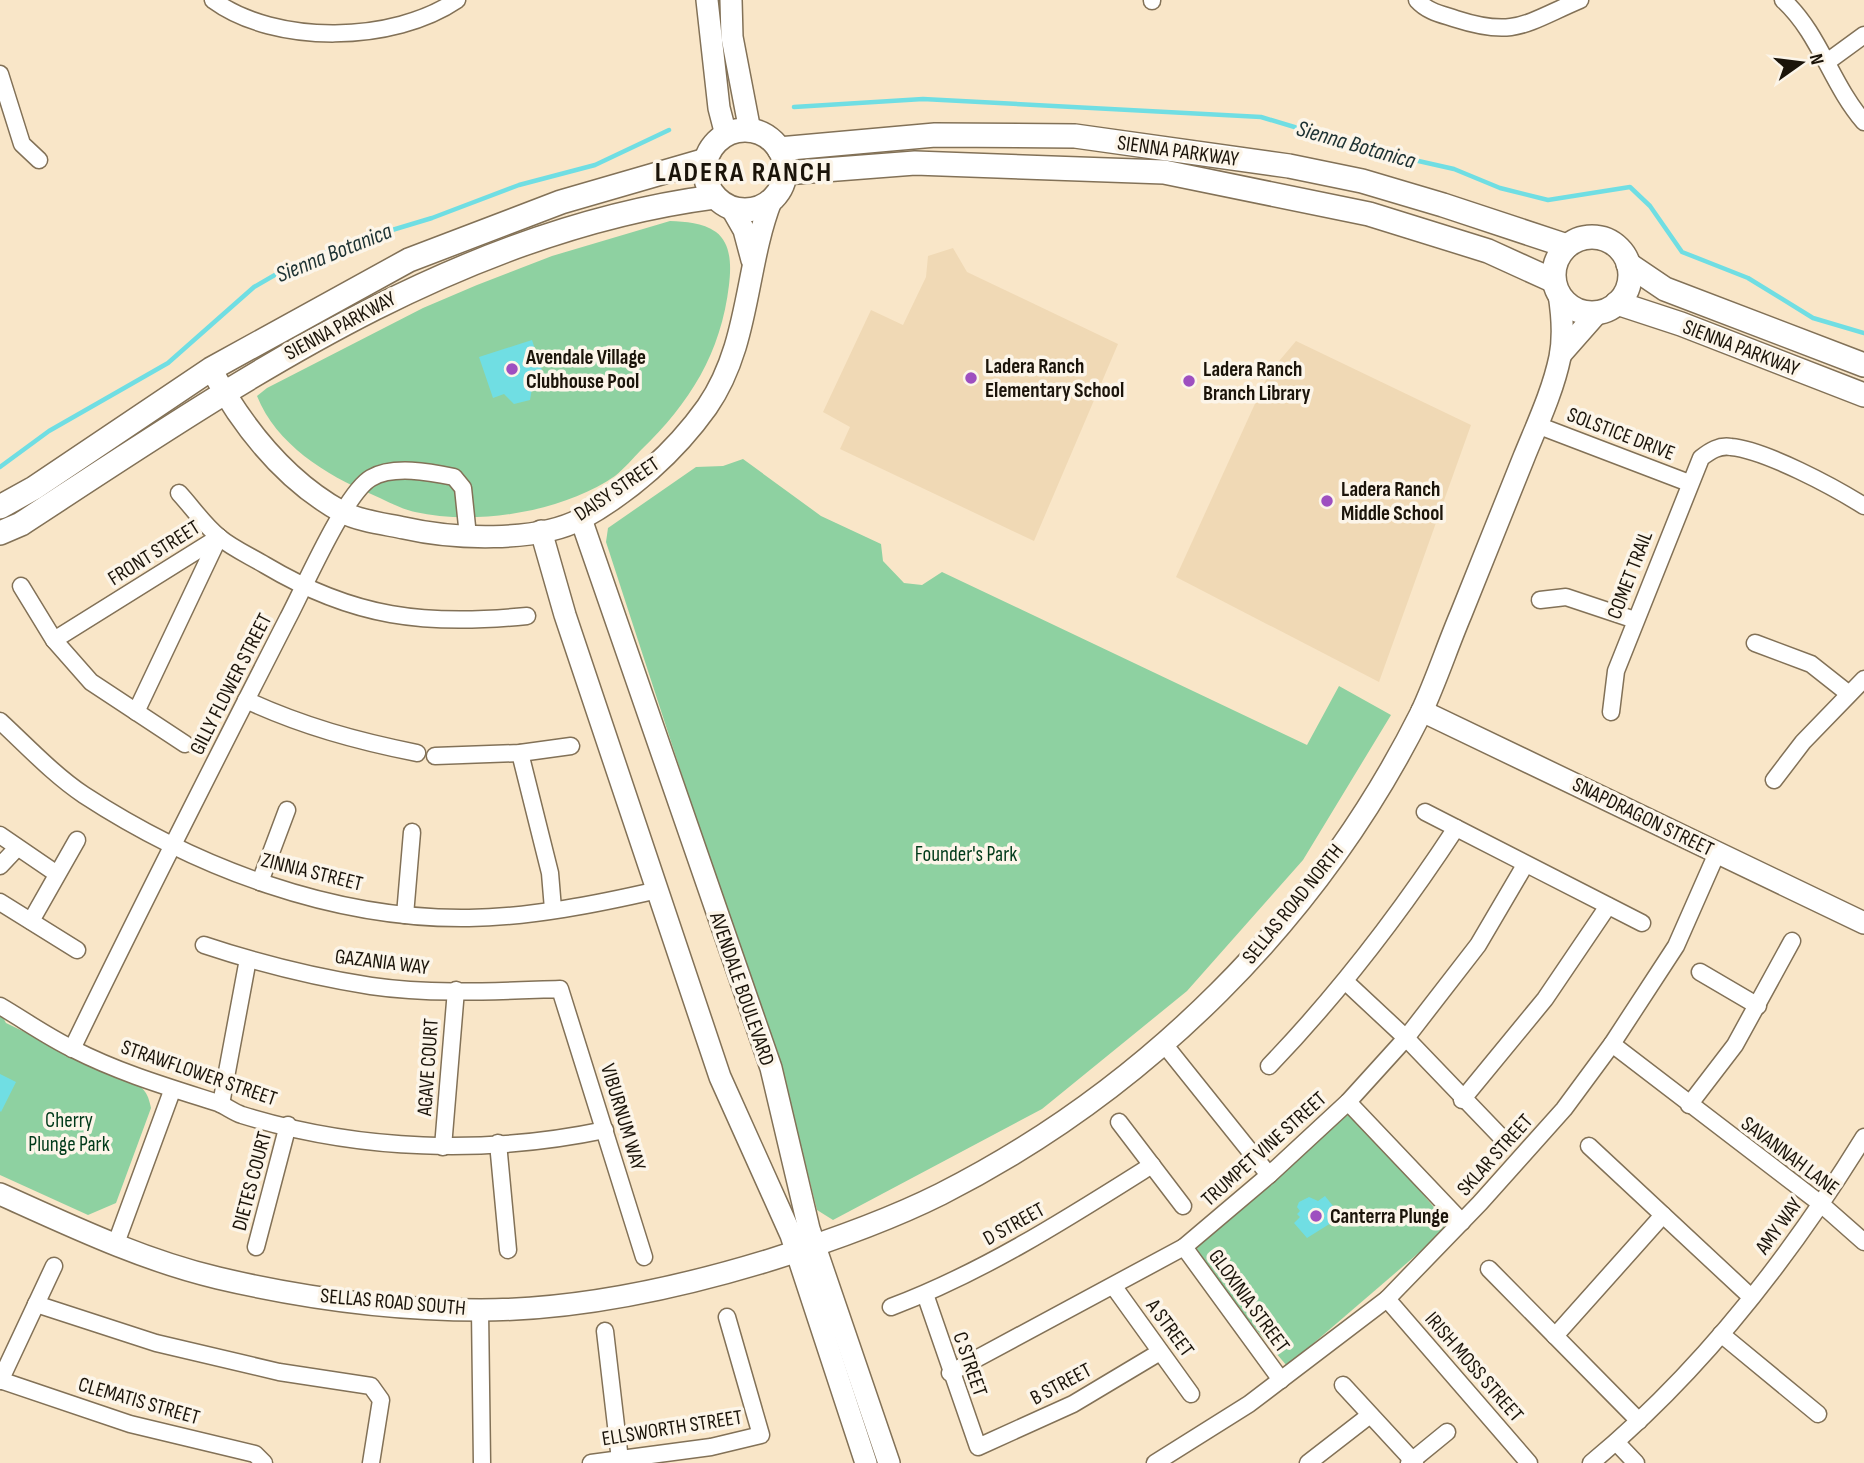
<svg xmlns="http://www.w3.org/2000/svg" width="1864" height="1463" font-family="'Sofia Sans Condensed',sans-serif">
  <style>
    .built { fill: #f0d9b5 }
    .green { fill: #8ed1a1 }
    .water { fill: #70dee3 }
    .lines { fill: none; stroke-linecap: round; stroke-linejoin: round }
    .stream { stroke: #70dee3; stroke-width: 4.5 }
    .minor-casing { stroke: #827157; stroke-width: 19 }
    .tertiary-casing { stroke: #827157; stroke-width: 24 }
    .secondary-casing { stroke: #827157; stroke-width: 26 }
    .minor { stroke: #fff; stroke-width: 16 }
    .tertiary { stroke: #fff; stroke-width: 21 }
    .secondary { stroke: #fff; stroke-width: 23 }
    .poi-dot { fill: #9e4fc0; stroke: #fcf5e9; stroke-width: 2.5 }
    .labels { text-anchor: middle; dominant-baseline: central; stroke-width: 7; stroke-linejoin: round; paint-order: stroke }
    .street-label { font-size: 21px; fill: #1b140a; stroke: #fcf5e9 }
    .poi-label { font-size: 21px; font-weight: bold; fill: #1b140a; stroke: #fcf5e9; text-anchor: start }
    .park-label { font-size: 21px; fill: #003a1a; stroke: #fcf5e9 }
    .water-label { font-size: 23px; font-style: italic; fill: #1c3132; stroke: #fcf5e9 }
    .district-label { font-size: 28px; font-weight: bold; letter-spacing: 2px; fill: #1b140a; stroke: #fcf5e9 }
  </style>
  <rect width="100%" height="100%" fill="#f9e6c8"/>
  <g class="built">
    <polygon points="953,248 967,272 1118,344 1034,541 840,449 850,427 823,412 871,310 903,325 926,277 928,256"/>
    <polygon points="1296,341 1471,425 1379,682 1176,577 1269,373"/>
  </g>
  <g class="green">
    <path d="M670,221C686,222 702,222 716,232C732,244 731,268 729,285C721,353 690,403 641,450C633,458 624,469 615,476C563,512 476,526 415,512C401,509 385,500 371,494C326,475 276,444 257,396L267,388L423,308L477,285L552,256Z"/>
    <polygon points="743,459 821,516 881,544 883,561 904,583 922,585 942,572 1307,745 1339,686 1391,715 1303,860 1187,991 1042,1109 833,1220 817,1210 795,1122 606,542 608,528 696,467 723,466"/>
    <path d="M0,1012L6,1023L126,1081C143,1085 148,1092 151,1108L116,1203L88,1215L0,1175Z"/>
    <polygon points="1352,1111 1450,1226 1287,1366 1190,1252"/>
  </g>
  <g class="water">
    <polygon points="532,340 545,380 533,383 530,400 514,404 504,394 493,398 479,357"/>
    <polygon points="0,1074 16,1082 1,1112 0,1111"/>
    <polygon points="1325,1196 1337,1211 1328,1219 1331,1223 1307,1238 1294,1223 1300,1217 1297,1214 1300,1211 1297,1207 1299,1202 1309,1197 1318,1201"/>
  </g>
  <g class="lines">
    <g class="stream">
      <polyline points="794,107 923,99 1261,117 1374,151 1454,169 1500,188 1548,200 1630,187 1650,206 1682,252 1748,278 1813,318 1864,333"/>
      <polyline points="0,467 49,431 168,363 254,287 292,265 359,240 432,218 519,185 595,165 669,130"/>
    </g>
    <g class="minor-casing">
      <g id="minor">
        <path d="M213,0C276,46 394,43 457,0"/>
        <polyline points="1152,0 1152,1"/>
        <path d="M1417,0C1428,12 1441,14 1456,19C1515,38 1526,23 1580,0"/>
        <path d="M1783,0C1820,34 1831,84 1864,122"/>
        <polyline points="1827,62 1864,35"/>
        <polyline points="0,74 22,144 39,160"/>
        <polyline points="1537,425 1689,483"/>
        <path d="M179,493C192,507 204,525 219,537C232,548 250,556 265,565C354,618 425,626 527,616"/>
        <polyline points="21,586 54,640 91,682 185,744"/>
        <polyline points="1540,600 1566,597 1635,620"/>
        <polyline points="54,640 219,537"/>
        <polyline points="1755,643 1811,664 1849,694"/>
        <path d="M246,700C302,726 357,741 417,753"/>
        <polyline points="136,712 219,537"/>
        <path d="M1611,712L1616,671L1701,458C1710,451 1719,445 1731,447C1765,450 1834,487 1864,506"/>
        <path d="M0,721C27,746 54,775 84,795C196,868 334,920 469,918C532,917 597,904 658,890"/>
        <polyline points="520,753 550,873 553,909"/>
        <polyline points="435,756 520,753 571,746"/>
        <polyline points="1774,780 1803,742 1864,679"/>
        <polyline points="1425,812 1642,923"/>
        <polyline points="0,835 57,874"/>
        <polyline points="0,866 17,848"/>
        <polyline points="260,882 287,810"/>
        <polyline points="0,902 77,950"/>
        <polyline points="405,915 412,832"/>
        <polyline points="31,921 77,840"/>
        <path d="M204,945C258,963 314,977 371,986C433,995 498,991 560,989L644,1257"/>
        <polyline points="1700,972 1758,1006"/>
        <polyline points="1346,982 1406,1038 1504,1140"/>
        <path d="M0,1006C24,1020 48,1037 73,1049C120,1073 168,1087 218,1103C226,1106 233,1112 242,1115C359,1151 486,1155 605,1130"/>
        <polyline points="1164,1044 1269,1175"/>
        <polyline points="1612,1044 1821,1204 1864,1242"/>
        <path d="M72,1049C142,904 215,761 288,618C304,588 345,493 371,478C393,465 430,472 454,477L463,488L468,536"/>
        <path d="M1269,1066C1341,991 1399,915 1456,828"/>
        <polyline points="1462,1100 1545,999 1608,906"/>
        <polyline points="1348,1102 1462,1222"/>
        <polyline points="221,1104 248,959"/>
        <polyline points="1689,1105 1735,1045 1792,941"/>
        <polyline points="1119,1122 1183,1206"/>
        <polyline points="498,1143 508,1250"/>
        <polyline points="1589,1146 1751,1297"/>
        <polyline points="443,1147 456,990"/>
        <polyline points="115,1246 172,1091"/>
        <polyline points="256,1247 288,1125"/>
        <polyline points="1184,1247 1281,1380"/>
        <polyline points="1489,1269 1639,1421"/>
        <polyline points="1114,1287 1191,1394"/>
        <polyline points="925,1294 978,1447 1073,1404 1160,1352"/>
        <polyline points="1387,1299 1529,1463"/>
        <polyline points="36,1304 156,1343 279,1372 371,1386 381,1400 371,1463"/>
        <path d="M891,1307C984,1272 1068,1218 1152,1165"/>
        <polyline points="480,1310 482,1463"/>
        <polyline points="605,1331 620,1460"/>
        <polyline points="1721,1334 1818,1414"/>
        <polyline points="1555,1336 1663,1215"/>
        <polyline points="950,1373 1184,1247 1269,1175 1348,1102 1406,1038 1478,945 1525,865"/>
        <polyline points="0,1380 130,1424 255,1454 264,1463"/>
        <polyline points="0,1381 54,1266"/>
        <polyline points="1343,1385 1415,1463"/>
        <polyline points="1616,1442 1636,1463"/>
        <polyline points="591,1463 711,1447 761,1435 727,1317"/>
        <polyline points="1155,1463 1249,1404 1387,1299 1480,1203 1564,1109 1612,1044 1676,946 1717,853"/>
        <polyline points="1308,1463 1370,1415"/>
        <polyline points="1409,1463 1447,1432"/>
        <path d="M1591,1463C1700,1373 1790,1257 1864,1137"/>
      </g>
    </g>
    <g class="tertiary-casing">
      <g id="tertiary">
        <polyline points="707,0 719,108 726,135"/>
        <polyline points="731,0 732,37 750,131"/>
        <polyline points="732,209 744,230 752,260"/>
        <polyline points="1561,354 1598,312"/>
        <path d="M211,369C242,426 284,480 342,512C359,521 385,524 404,528C452,539 536,543 581,519C630,492 675,452 707,407C750,345 745,268 771,201"/>
        <polyline points="581,519 771,1068 809,1229 889,1463"/>
        <polyline points="541,531 565,615 720,1077 791,1235 866,1463"/>
        <polyline points="1422,711 1864,923"/>
        <path d="M0,1194C71,1226 142,1260 218,1278C303,1298 394,1310 481,1310C580,1310 679,1288 773,1259C830,1241 887,1221 941,1194C1146,1090 1318,919 1421,713C1436,681 1447,647 1461,614C1482,562 1503,509 1524,457C1537,425 1553,391 1560,357C1564,337 1562,313 1559,294"/>
      </g>
    </g>
    <g class="secondary-casing">
      <g id="secondary">
        <circle cx="745" cy="170" r="40"/>
        <polyline points="779,149 935,135 1075,136 1289,166 1362,181 1443,205 1567,246"/>
        <polyline points="785,173 915,163 1164,172 1369,214 1488,251 1554,281"/>
        <circle cx="1592" cy="275" r="38"/>
        <polyline points="1628,264 1665,289 1864,365"/>
        <polyline points="1617,303 1681,324 1864,395"/>
        <polyline points="0,507 34,488 211,369 409,260 561,202 706,160"/>
        <path d="M0,533L21,524C236,384 454,231 714,197"/>
      </g>
    </g>
    <use href="#minor" class="minor"/>
    <use href="#tertiary" class="tertiary"/>
    <use href="#secondary" class="secondary"/>
  </g>
  <g class="poi-dot">
    <circle cx="512" cy="369" r="7"/>
    <circle cx="971" cy="378" r="7"/>
    <circle cx="1189" cy="381" r="7"/>
    <circle cx="1327" cy="501" r="7"/>
    <circle cx="1316" cy="1216" r="7"/>
  </g>
  <g class="labels">
    <g class="street-label">
      <text transform="translate(1178 151) rotate(8)">SIENNA PARKWAY</text>
      <text transform="translate(340 326) rotate(-28)">SIENNA PARKWAY</text>
      <text transform="translate(1741 348) rotate(21)">SIENNA PARKWAY</text>
      <text transform="translate(1621 434) rotate(21)">SOLSTICE DRIVE</text>
      <text transform="translate(617 489) rotate(-34)">DAISY STREET</text>
      <text transform="translate(154 553) rotate(-32)">FRONT STREET</text>
      <text transform="translate(1630 575) rotate(-69)">COMET TRAIL</text>
      <text transform="translate(231 684) rotate(-63)">GILLY FLOWER STREET</text>
      <text transform="translate(1643 817) rotate(26)">SNAPDRAGON STREET</text>
      <text transform="translate(312 872) rotate(14)">ZINNIA STREET</text>
      <text transform="translate(1293 904) rotate(-51)">SELLAS ROAD NORTH</text>
      <text transform="translate(382 962) rotate(7)">GAZANIA WAY</text>
      <text transform="translate(742 989) rotate(71)">AVENDALE BOULEVARD</text>
      <text transform="translate(428 1067) rotate(-86)">AGAVE COURT</text>
      <text transform="translate(199 1073) rotate(19)">STRAWFLOWER STREET</text>
      <text transform="translate(623 1117) rotate(73)">VIBURNUM WAY</text>
      <text transform="translate(1264 1149) rotate(-42)">TRUMPET VINE STREET</text>
      <text transform="translate(1495 1155) rotate(-48)">SKLAR STREET</text>
      <text transform="translate(1790 1156) rotate(37)">SAVANNAH LANE</text>
      <text transform="translate(252 1181) rotate(-75)">DIETES COURT</text>
      <text transform="translate(1014 1224) rotate(-29)">D STREET</text>
      <text transform="translate(1779 1226) rotate(-54)">AMY WAY</text>
      <text transform="translate(1249 1301) rotate(54)">GLOXINIA STREET</text>
      <text transform="translate(393 1302) rotate(5)">SELLAS ROAD SOUTH</text>
      <text transform="translate(1170 1328) rotate(54)">A STREET</text>
      <text transform="translate(970 1364) rotate(71)">C STREET</text>
      <text transform="translate(1474 1367) rotate(49)">IRISH MOSS STREET</text>
      <text transform="translate(1061 1384) rotate(-28)">B STREET</text>
      <text transform="translate(139 1401) rotate(16)">CLEMATIS STREET</text>
      <text transform="translate(672 1428) rotate(-9)">ELLSWORTH STREET</text>
    </g>
    <g class="poi-label">
      <text x="526" y="357">Avendale Village<tspan x="526" dy="24">Clubhouse Pool</tspan></text>
      <text x="985" y="366">Ladera Ranch<tspan x="985" dy="24">Elementary School</tspan></text>
      <text x="1203" y="369">Ladera Ranch<tspan x="1203" dy="24">Branch Library</tspan></text>
      <text x="1341" y="489">Ladera Ranch<tspan x="1341" dy="24">Middle School</tspan></text>
      <text x="1330" y="1216">Canterra Plunge</text>
    </g>
    <g class="park-label">
      <text x="966" y="854">Founder's Park</text>
      <text x="69" y="1120">Cherry<tspan x="69" dy="24">Plunge Park</tspan></text>
    </g>
    <g class="water-label">
      <text transform="translate(1356 145) rotate(16)">Sienna Botanica</text>
      <text transform="translate(334 253) rotate(-22)">Sienna Botanica</text>
    </g>
    <g class="district-label">
      <text x="744" y="172">LADERA RANCH</text>
    </g>
  </g>
  <g transform="translate(1801 63) rotate(76)" stroke="#fcf5e9" stroke-width="5" paint-order="stroke">
  <path d="M0-5L12 26L0 18L-12 26Z" fill="#1b140a"/>
  <text y="-10" font-size="19" font-weight="bold" text-anchor="middle" fill="#1b140a">N</text>
  </g>
</svg>
